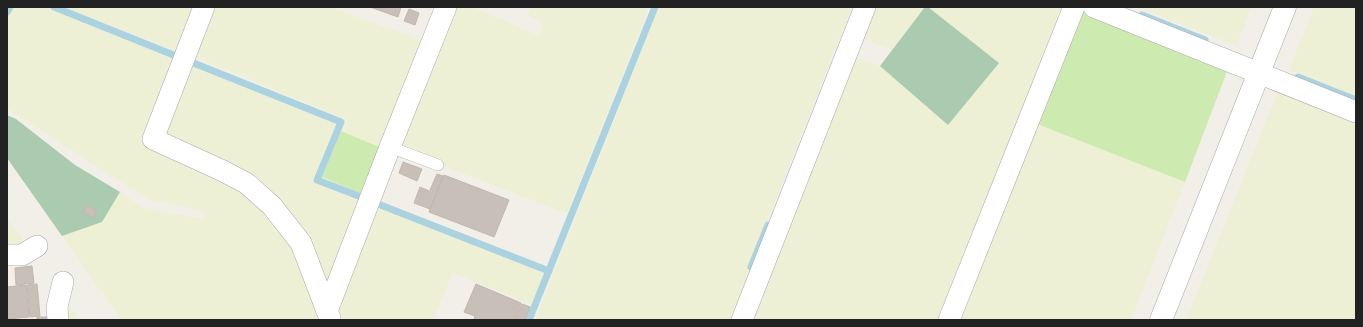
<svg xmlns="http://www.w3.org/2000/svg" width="1363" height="327" font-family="'IBM Plex Sans',sans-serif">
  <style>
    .farmland { fill: #eef0d5 }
    .grass { fill: #cdebb0 }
    .cemetery { fill: #aacbaf }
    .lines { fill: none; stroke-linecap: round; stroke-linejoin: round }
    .stream { stroke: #aad3df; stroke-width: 7 }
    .building { fill: #c7bfb8; stroke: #c4b6ab }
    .service-casing { stroke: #a9a9a9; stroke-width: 12 }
    .minor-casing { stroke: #a9a9a9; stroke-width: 22 }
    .tertiary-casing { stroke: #a9a9a9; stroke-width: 23 }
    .service { stroke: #fff; stroke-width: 11 }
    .minor { stroke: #fff; stroke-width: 21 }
    .tertiary { stroke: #fff; stroke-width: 22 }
  </style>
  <rect width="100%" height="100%" fill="#f2efe9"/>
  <g class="farmland">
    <polygon points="14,7 46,7 176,60 147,142 242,186 298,247 323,320 121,320 62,236 102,222 120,192 144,208 204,219 204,211 149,200 7,109 7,18"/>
    <polygon points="64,7 200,7 181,53"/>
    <polygon points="209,7 336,7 336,9 426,42 384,149 341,131 346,119 190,55"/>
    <polygon points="453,7 472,7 538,35 543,22 528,16 531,7 649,7 567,214 398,148"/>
    <polygon points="659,7 852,7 746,275 749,276 732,320 535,320"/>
    <polygon points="875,7 925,7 892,50 862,38"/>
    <polygon points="928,7 1066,7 943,320 749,320 855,57 880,66 948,125 999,63"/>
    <polygon points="1138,7 1252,7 1236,46"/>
    <polygon points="1314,7 1356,7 1356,96 1289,70"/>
    <polygon points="186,64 336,124 312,182 360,201 326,293 276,203 164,139"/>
    <polygon points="1278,91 1356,122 1356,320 1186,320"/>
    <polygon points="1032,122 1185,182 1131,320 954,320"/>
    <polygon points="375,205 545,273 531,304 453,273 433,320 346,320 342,318 335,307"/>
    <polygon points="7,218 23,238 18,251 7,250"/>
    <polygon points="63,296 80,320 61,320"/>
  </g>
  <g class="grass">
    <polygon points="1078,9 1228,69 1185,182 1032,122"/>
    <polygon points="341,131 384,149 364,195 322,177"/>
  </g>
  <g class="cemetery">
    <polygon points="925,7 928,7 999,63 948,125 880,66"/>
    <polygon points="7,115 16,119 75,165 120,192 102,222 62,236 7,158"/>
  </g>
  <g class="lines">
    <g class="stream">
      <polyline points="54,7 176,56"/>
      <polyline points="7,12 10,7"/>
      <polyline points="1142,15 1205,40"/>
      <polyline points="191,62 341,122 317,180 361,197"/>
      <polyline points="1298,77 1356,100"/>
      <polyline points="378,204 549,271"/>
      <polyline points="751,267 768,225"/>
      <polyline points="529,320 655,7"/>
    </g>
  </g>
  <g class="building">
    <polygon points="370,7 401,7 398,17"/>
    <polygon points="409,9 419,13 415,25 404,21"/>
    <polygon points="403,162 422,169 417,181 399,173"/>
    <polygon points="437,174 443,176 436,193 430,190"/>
    <polygon points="444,175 509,200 494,237 429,212"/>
    <polygon points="420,187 436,194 430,209 414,203"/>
    <polygon points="87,205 97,211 93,218 83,212"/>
    <polygon points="32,266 34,283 16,285 15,268"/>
    <polygon points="37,284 40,316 30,317 27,285"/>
    <polygon points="476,284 521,303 514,320 474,320 475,316 464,312"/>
    <polygon points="26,285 29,317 7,319 7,287"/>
    <polygon points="522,304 530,307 525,320 515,320"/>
    <rect x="37" y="317" width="12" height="3"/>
  </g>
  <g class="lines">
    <g class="service-casing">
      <polyline id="service" points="390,147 438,165"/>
    </g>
    <g class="minor-casing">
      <g id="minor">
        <polyline points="204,7 153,139 221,170 246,183 272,206 301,243 327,311"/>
        <polyline points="1094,7 1356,112"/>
        <polyline points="7,255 22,255 37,246"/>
        <polyline points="330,318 327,311 390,147 446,7"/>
        <polyline points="58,320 57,307 63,282"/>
        <polyline points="742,320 865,7"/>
        <polyline points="949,320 1074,7"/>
      </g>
    </g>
    <g class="tertiary-casing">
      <polyline id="tertiary" points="1161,320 1285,7"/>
    </g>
    <use href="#service" class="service"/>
    <use href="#minor" class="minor"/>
    <use href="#tertiary" class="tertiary"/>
  </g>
  <rect width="1363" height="327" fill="none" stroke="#222222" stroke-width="16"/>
</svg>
